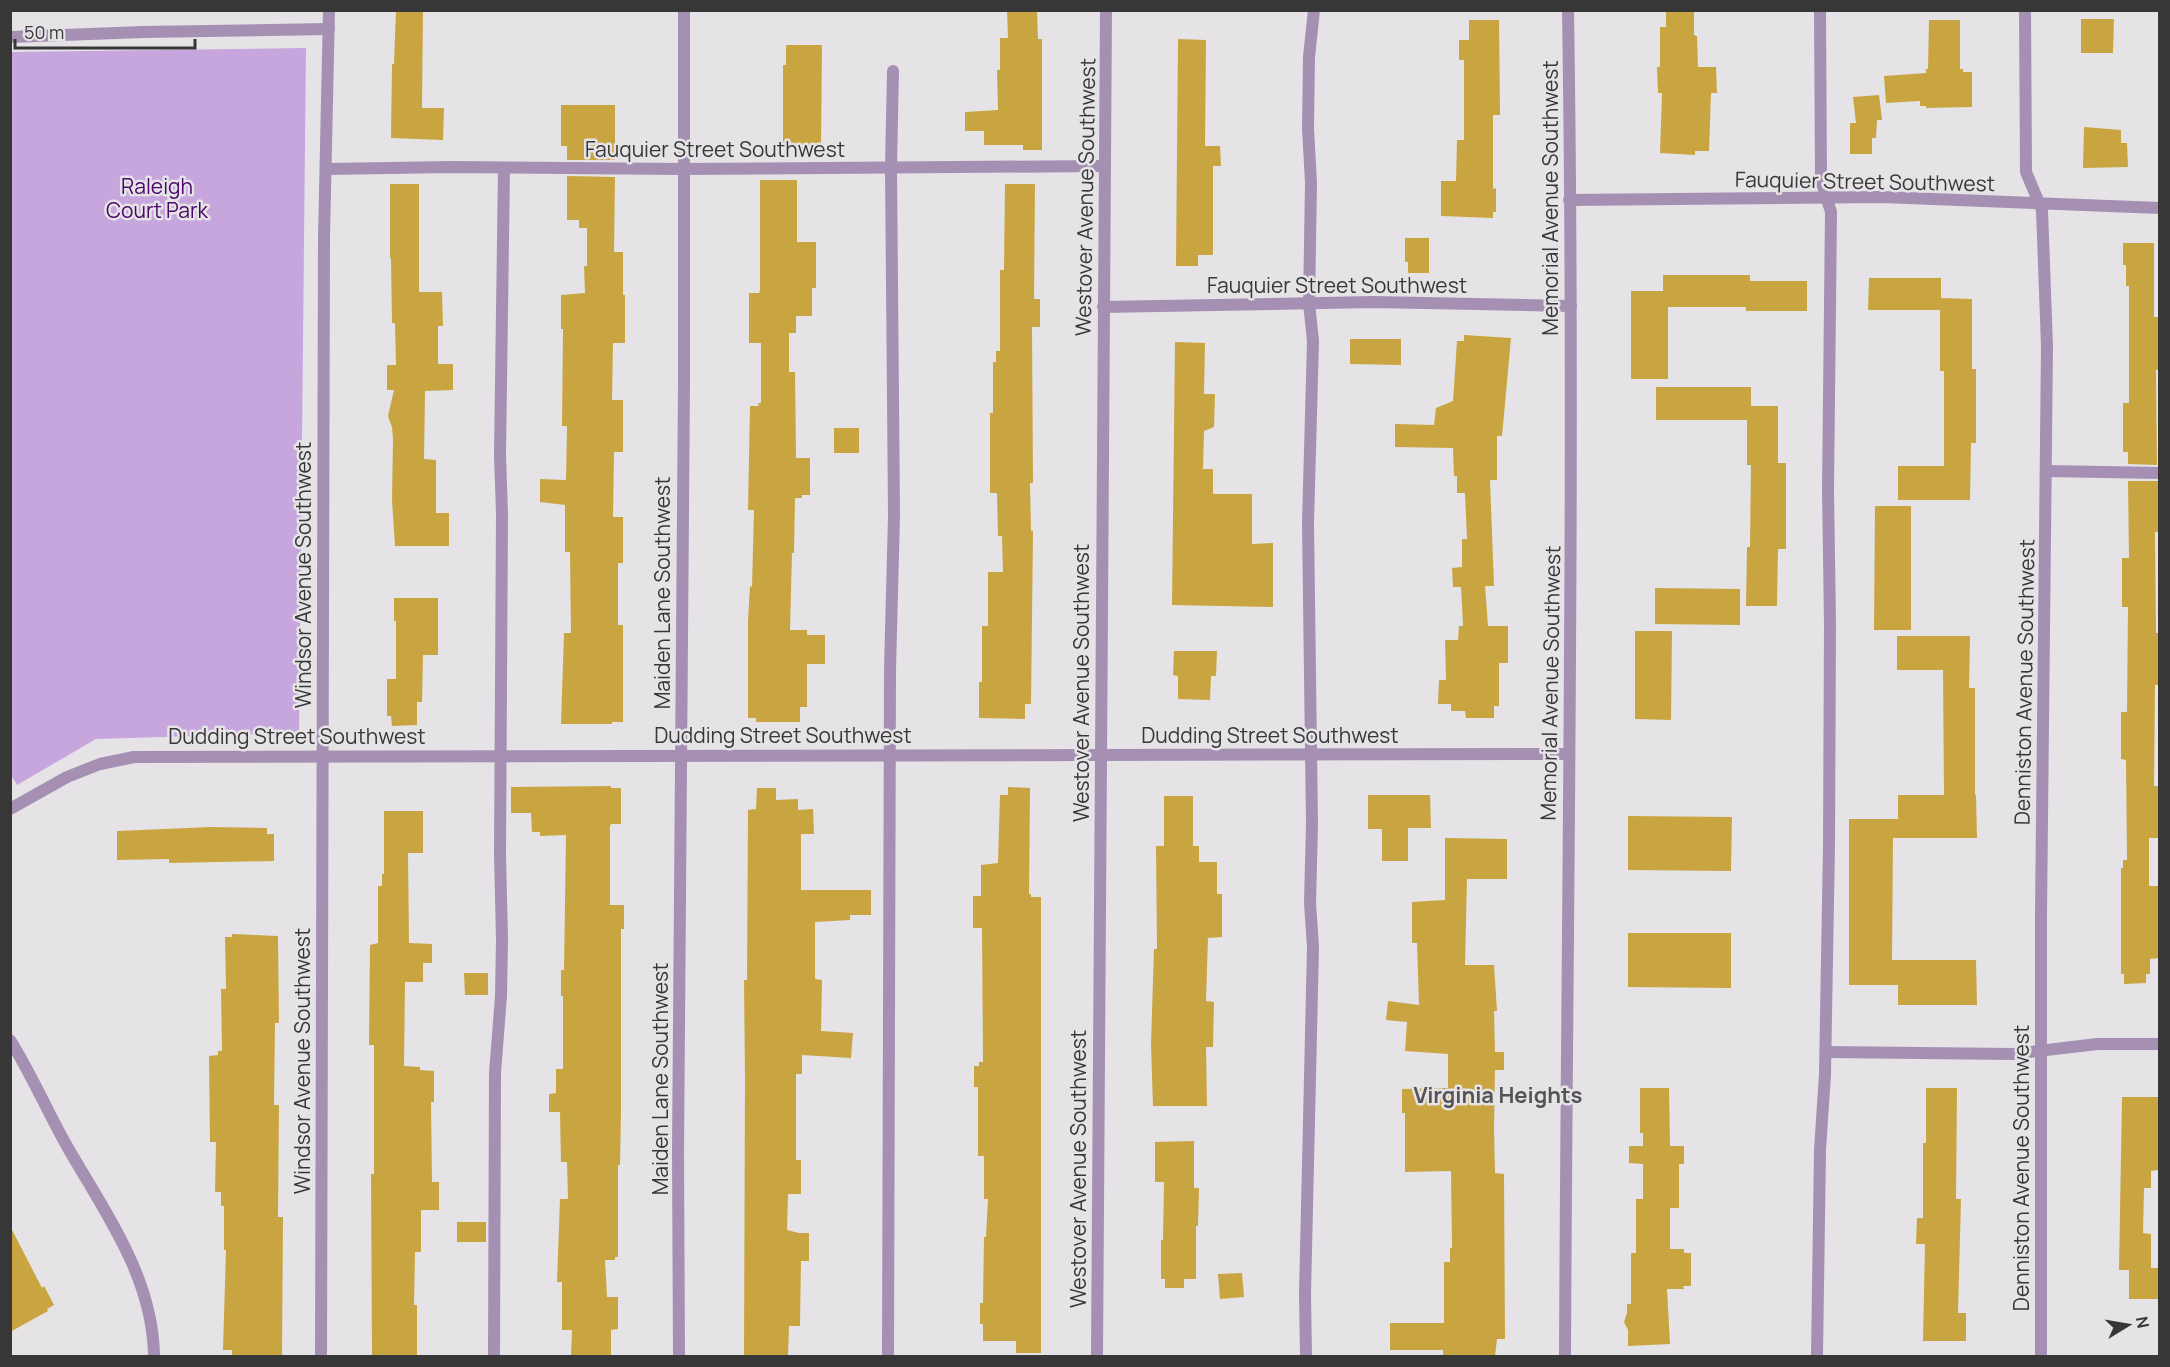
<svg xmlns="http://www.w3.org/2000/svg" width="2170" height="1367" font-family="Manrope,sans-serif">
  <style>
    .green { fill: #c7a6de }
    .building { fill: #c8a541 }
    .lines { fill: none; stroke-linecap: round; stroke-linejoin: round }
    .service { stroke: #a590b3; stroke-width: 12 }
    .minor { stroke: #a590b3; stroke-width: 12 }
    .tertiary { stroke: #a590b3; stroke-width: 12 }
    .labels { text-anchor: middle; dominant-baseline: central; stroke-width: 5; stroke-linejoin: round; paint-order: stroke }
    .street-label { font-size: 21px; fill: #383738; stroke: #e5e3e6 }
    .park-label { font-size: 21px; fill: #4b076a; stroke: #e5e3e6 }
    .neighbourhood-label { font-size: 22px; font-weight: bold; fill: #555356; stroke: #e5e3e6 }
  </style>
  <rect width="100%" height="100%" fill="#e5e3e6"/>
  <polygon class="green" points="306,48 299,733 96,739 17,785 10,773 11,52"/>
  <g class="building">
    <polygon points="396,10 423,10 422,108 444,108 443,140 391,138 392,64 394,64"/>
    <polygon points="1007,10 1037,10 1038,39 1042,39 1042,150 1023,150 1023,145 984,145 984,131 965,131 965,112 998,110 997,70 1000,70 1000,38 1008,38"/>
    <polygon points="1666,10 1694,10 1694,35 1697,36 1698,67 1716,67 1717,93 1711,93 1709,151 1695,151 1695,155 1660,153 1662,93 1658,93 1657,67 1660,67 1660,27 1666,27"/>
    <polygon points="2081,19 2114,19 2113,53 2081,53"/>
    <polygon points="1469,20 1499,20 1500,115 1493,115 1493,189 1496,188 1496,212 1493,212 1493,218 1441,216 1441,181 1456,181 1457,140 1464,140 1464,60 1459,60 1459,40 1469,40"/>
    <polygon points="1929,20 1960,20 1960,69 1963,69 1963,72 1972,72 1972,107 1926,108 1926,106 1920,106 1920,101 1886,103 1884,76 1926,73 1926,69 1928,69"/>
    <polygon points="1178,39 1206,40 1205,146 1220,146 1221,166 1213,166 1213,255 1198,255 1198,266 1176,266"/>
    <polygon points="786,45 822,45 821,146 783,146 783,65 786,65"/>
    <polygon points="1879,95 1882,120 1877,120 1876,138 1872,138 1872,154 1850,154 1850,123 1856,123 1853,97"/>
    <polygon points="561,105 615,105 615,160 567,160 567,146 561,146"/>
    <polygon points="2084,127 2121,130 2121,143 2127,143 2128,167 2083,168"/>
    <polygon points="567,176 615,177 614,252 623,252 623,295 625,295 625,343 613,343 612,400 623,400 623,452 614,452 613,517 623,517 623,563 618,563 618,625 623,625 623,722 612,722 612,724 561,724 564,633 571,633 570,552 565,552 565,505 540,502 540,479 566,480 567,426 562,426 563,329 561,329 561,295 585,293 584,266 587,266 587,228 579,228 579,220 567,220"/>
    <polygon points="760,180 797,180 797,242 816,242 816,288 812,288 812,316 796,316 796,333 789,333 789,372 795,372 796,458 810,458 810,495 802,495 802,498 795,498 794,553 792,553 790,630 807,630 807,635 825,635 825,664 807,664 807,707 800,707 800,722 756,722 756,718 748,718 748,621 750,586 752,587 754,510 748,510 750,406 759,406 758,403 761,403 761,343 749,343 749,293 759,293 760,291"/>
    <polygon points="390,184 419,184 419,292 442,292 443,326 438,326 438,364 453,364 453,390 425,391 424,459 436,460 436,513 449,513 449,546 395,546 392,500 393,440 392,427 388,416 394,390 387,390 387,365 396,365 395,323 392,323 391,258 390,258"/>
    <polygon points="1005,184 1035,184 1034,299 1040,299 1040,327 1032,327 1033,483 1030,483 1031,531 1033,531 1031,704 1025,704 1025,719 979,718 979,682 982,682 982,626 988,626 988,572 1003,572 1002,536 998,536 997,493 990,493 990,413 993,413 993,362 996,362 996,351 1000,351 1000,270 1004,270"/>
    <polygon points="1405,238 1429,238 1429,273 1408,273 1408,262 1405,262"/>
    <polygon points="2123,243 2154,243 2154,317 2160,317 2160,370 2156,370 2157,465 2128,464 2128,452 2123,452 2123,403 2129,403 2129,286 2126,286 2126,265 2123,265"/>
    <polygon points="1663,275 1750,275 1750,281 1807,281 1807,311 1746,311 1746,307 1668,307 1668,379 1631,379 1631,291 1663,291"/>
    <polygon points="1869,278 1941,278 1941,298 1972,299 1972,369 1976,369 1976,443 1971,443 1970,500 1898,500 1898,466 1944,466 1944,371 1940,371 1940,310 1868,310"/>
    <polygon points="1464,335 1511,338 1502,436 1497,436 1497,480 1490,480 1494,586 1485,586 1488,626 1508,626 1508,663 1499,663 1499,706 1494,706 1494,718 1466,718 1465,711 1451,711 1451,704 1438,704 1439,680 1446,680 1445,640 1458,640 1459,626 1463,626 1461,587 1453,587 1452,568 1462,567 1462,539 1467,539 1465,493 1457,493 1457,476 1454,476 1453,448 1395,447 1395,424 1434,425 1436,408 1453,401 1457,341 1464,341"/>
    <polygon points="1350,339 1401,339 1401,365 1350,364"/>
    <polygon points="1175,342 1205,343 1204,394 1215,394 1214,427 1204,431 1203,469 1213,469 1213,494 1252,494 1252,544 1273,543 1273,607 1172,605"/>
    <polygon points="1656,387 1751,387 1751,406 1778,406 1778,463 1786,463 1786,549 1778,549 1777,606 1746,606 1747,547 1750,547 1751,465 1747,465 1747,420 1656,420"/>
    <rect x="834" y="428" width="25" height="25"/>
    <polygon points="2128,481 2160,481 2160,532 2155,532 2156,633 2160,633 2160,685 2155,685 2154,786 2158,786 2159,838 2149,838 2149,886 2160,886 2160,958 2150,959 2150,974 2146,974 2146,983 2124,984 2124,974 2121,974 2121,868 2123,868 2123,860 2127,860 2126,760 2121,759 2121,712 2127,712 2128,607 2122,607 2122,558 2129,558"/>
    <polygon points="1875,506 1911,506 1911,630 1874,630"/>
    <polygon points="1655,588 1740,589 1740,625 1655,624"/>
    <polygon points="394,598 438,598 438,655 423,655 422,702 417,702 417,725 392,726 391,716 387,716 387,679 396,679 396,621 394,621"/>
    <polygon points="1635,631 1672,631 1671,720 1635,719"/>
    <polygon points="1897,636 1970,636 1969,688 1975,688 1975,795 1976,795 1977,838 1893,838 1892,960 1976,960 1977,1005 1898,1005 1898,985 1849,985 1849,819 1898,819 1898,795 1944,795 1943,670 1897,670"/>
    <polygon points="1174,651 1217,651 1216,676 1211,676 1210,700 1178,699 1178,676 1173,675"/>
    <polygon points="611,786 611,788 621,788 621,824 611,824 610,826 610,905 624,905 624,929 621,929 621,1112 620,1165 618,1165 618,1257 615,1257 615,1260 605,1260 607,1297 618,1297 618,1329 611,1330 611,1356 571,1356 572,1330 562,1330 562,1282 557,1282 560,1199 568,1199 567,1162 561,1162 560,1112 549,1112 549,1094 556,1093 556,1069 563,1069 563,996 561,996 561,970 564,970 566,835 540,836 540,832 532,832 531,813 511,813 511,787"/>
    <polygon points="1008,787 1030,788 1029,894 1031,894 1031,897 1041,897 1041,1353 1016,1353 1016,1341 983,1341 983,1324 980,1324 980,1303 983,1303 984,1237 986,1237 988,1199 984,1199 984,1156 978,1156 978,1087 974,1087 974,1066 979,1066 979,1062 983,1062 982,928 973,928 973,896 981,896 981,865 998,863 1000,795 1008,795"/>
    <polygon points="757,788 776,788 776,800 798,799 798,810 813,809 814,834 801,834 801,890 871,890 871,915 850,915 850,920 815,922 815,979 822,980 821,1031 853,1033 851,1058 802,1055 802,1074 796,1074 796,1160 801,1160 801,1194 788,1194 787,1230 799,1233 809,1233 809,1261 801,1261 800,1326 789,1326 788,1356 744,1356 745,1078 744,980 747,980 748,810 756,809"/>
    <polygon points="1368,795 1430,795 1431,828 1408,828 1408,861 1382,861 1382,829 1368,829"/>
    <polygon points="1164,796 1193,796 1193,846 1199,846 1199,862 1217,862 1217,894 1222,894 1222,937 1208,938 1206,1001 1214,1002 1213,1047 1206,1047 1207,1106 1153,1106 1151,1045 1154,949 1157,949 1156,846 1164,846"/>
    <polygon points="384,811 423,811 423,853 408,853 409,943 432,944 432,963 423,963 423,982 405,982 404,1066 420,1067 420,1070 434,1071 434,1102 431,1102 432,1182 439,1182 439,1210 421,1210 421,1252 415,1252 414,1305 417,1305 417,1356 372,1356 371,1174 374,1174 374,1045 369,1045 370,945 378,943 378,886 382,886 382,874 384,874"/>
    <polygon points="1628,816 1732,817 1731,871 1628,870"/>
    <polygon points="211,827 267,828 267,834 274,834 274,861 169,863 169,859 117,860 117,831"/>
    <polygon points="1445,838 1507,839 1507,879 1467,879 1465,965 1494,965 1497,1011 1494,1011 1495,1052 1504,1052 1504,1070 1495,1070 1494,1128 1495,1173 1504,1174 1505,1339 1497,1339 1495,1356 1443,1356 1443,1350 1390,1350 1390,1323 1444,1323 1444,1262 1450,1262 1450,1248 1452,1248 1451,1171 1405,1172 1405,1113 1402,1113 1402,1089 1448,1088 1448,1054 1405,1051 1407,1022 1386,1020 1388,1001 1419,1005 1417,943 1412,943 1412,902 1445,900"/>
    <polygon points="1628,933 1731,933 1731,988 1628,987"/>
    <polygon points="232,934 278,936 279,1023 275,1023 274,1105 279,1105 278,1217 283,1217 282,1356 232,1356 232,1350 223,1350 226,1250 224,1250 224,1206 221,1206 221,1192 215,1192 216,1142 210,1142 209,1056 218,1055 218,1051 222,1051 221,989 226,989 225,937 232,937"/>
    <polygon points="464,973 488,973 488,995 465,995"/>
    <polygon points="1640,1088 1669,1088 1670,1146 1684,1146 1684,1164 1679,1164 1679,1208 1670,1208 1670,1249 1684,1249 1684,1253 1691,1253 1691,1286 1683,1286 1684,1289 1667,1289 1670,1344 1628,1346 1628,1330 1624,1322 1627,1313 1627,1304 1631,1304 1631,1253 1636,1253 1636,1199 1643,1199 1643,1164 1629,1163 1629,1146 1643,1146 1643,1133 1640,1133"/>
    <polygon points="1926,1088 1957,1088 1956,1199 1961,1199 1958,1313 1966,1313 1966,1341 1923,1341 1925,1244 1916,1244 1917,1218 1923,1218 1923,1143 1926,1143"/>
    <polygon points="2122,1097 2160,1097 2159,1170 2151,1171 2151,1188 2144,1188 2143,1233 2151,1234 2151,1268 2160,1268 2160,1299 2129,1299 2129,1270 2119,1270"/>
    <polygon points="1194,1141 1194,1188 1199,1188 1198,1226 1196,1226 1196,1279 1184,1279 1184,1288 1165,1288 1165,1279 1161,1279 1161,1240 1163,1240 1164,1182 1155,1182 1155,1142"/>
    <rect x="457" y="1222" width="29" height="20"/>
    <polygon points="10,1226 42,1288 44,1286 54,1305 47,1309 48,1311 10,1332"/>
    <polygon points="1242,1273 1244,1297 1220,1299 1218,1274"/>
  </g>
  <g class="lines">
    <g class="service">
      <polyline points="2046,471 2160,473"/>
      <path d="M10,1040C32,1075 48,1113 68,1148C106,1214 153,1278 154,1356"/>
      <polyline points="494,1356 495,1073 501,996 502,939 500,855 502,514 500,455 504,168"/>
      <polyline points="888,1356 890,670 894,515 891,167 893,71"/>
      <polyline points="1306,1356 1305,1294 1313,947 1310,903 1312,824 1308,523 1313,341 1309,303 1311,183 1308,128 1309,57 1314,10"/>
      <polyline points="1817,1356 1820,1150 1825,1074 1829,845 1830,623 1828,490 1831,212 1821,180 1820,10"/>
    </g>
    <g class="minor">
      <polyline points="2025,10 2026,172 2042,210 2047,346 2041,914 2041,1356"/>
      <polyline points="10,37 143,32 329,29"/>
      <polyline points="326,169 452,167 682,169 1105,166"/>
      <polyline points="1103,307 1374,302 1571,306"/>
      <polyline points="10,809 67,777 100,764 134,757 1568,754"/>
      <polyline points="1826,1052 2013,1054 2097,1044 2160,1044"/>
      <polyline points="321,1356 324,237 329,10"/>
      <polyline points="679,1356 678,1152 684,383 684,10"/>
      <polyline points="1097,1356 1106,10"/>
    </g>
    <g class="tertiary">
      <polyline points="1569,200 1882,197 2160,208"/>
      <path d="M1565,1356C1567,908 1575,459 1568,10"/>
    </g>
  </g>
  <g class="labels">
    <g class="street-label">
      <text x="715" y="149">Fauquier Street Southwest</text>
      <text transform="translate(1865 181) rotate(1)">Fauquier Street Southwest</text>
      <text transform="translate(1085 197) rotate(-89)">Westover Avenue Southwest</text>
      <text transform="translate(1550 198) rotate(-90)">Memorial Avenue Southwest</text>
      <text x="1337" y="285">Fauquier Street Southwest</text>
      <text transform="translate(303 575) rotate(-90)">Windsor Avenue Southwest</text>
      <text transform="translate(662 593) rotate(-90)">Maiden Lane Southwest</text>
      <text transform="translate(2024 682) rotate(-89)">Denniston Avenue Southwest</text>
      <text transform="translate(1081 683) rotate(-90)">Westover Avenue Southwest</text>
      <text transform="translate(1550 683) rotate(-89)">Memorial Avenue Southwest</text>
      <text x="783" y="735">Dudding Street Southwest</text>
      <text x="1270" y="735">Dudding Street Southwest</text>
      <text x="297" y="736">Dudding Street Southwest</text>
      <text transform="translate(302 1061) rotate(-90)">Windsor Avenue Southwest</text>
      <text transform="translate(660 1079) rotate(-90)">Maiden Lane Southwest</text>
      <text transform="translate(2021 1168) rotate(-90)">Denniston Avenue Southwest</text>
      <text transform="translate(1078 1169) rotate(-90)">Westover Avenue Southwest</text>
    </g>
    <g class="park-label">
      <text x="157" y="186">Raleigh<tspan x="157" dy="24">Court Park</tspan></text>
    </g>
    <g class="neighbourhood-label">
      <text x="1498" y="1095">Virginia Heights</text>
    </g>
  </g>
  <rect width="2170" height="1367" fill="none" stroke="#383738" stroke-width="24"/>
  <g transform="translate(2128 1325) rotate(79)" stroke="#e5e3e6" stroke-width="4.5" paint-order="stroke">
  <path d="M0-4.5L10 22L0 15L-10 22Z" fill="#383738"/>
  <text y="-9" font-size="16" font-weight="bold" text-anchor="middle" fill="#383738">N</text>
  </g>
  <path d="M15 39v9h180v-9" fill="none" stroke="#383738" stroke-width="3"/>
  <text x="24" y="39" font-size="18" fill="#383738" stroke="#e5e3e6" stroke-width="4.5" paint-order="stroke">50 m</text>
</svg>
